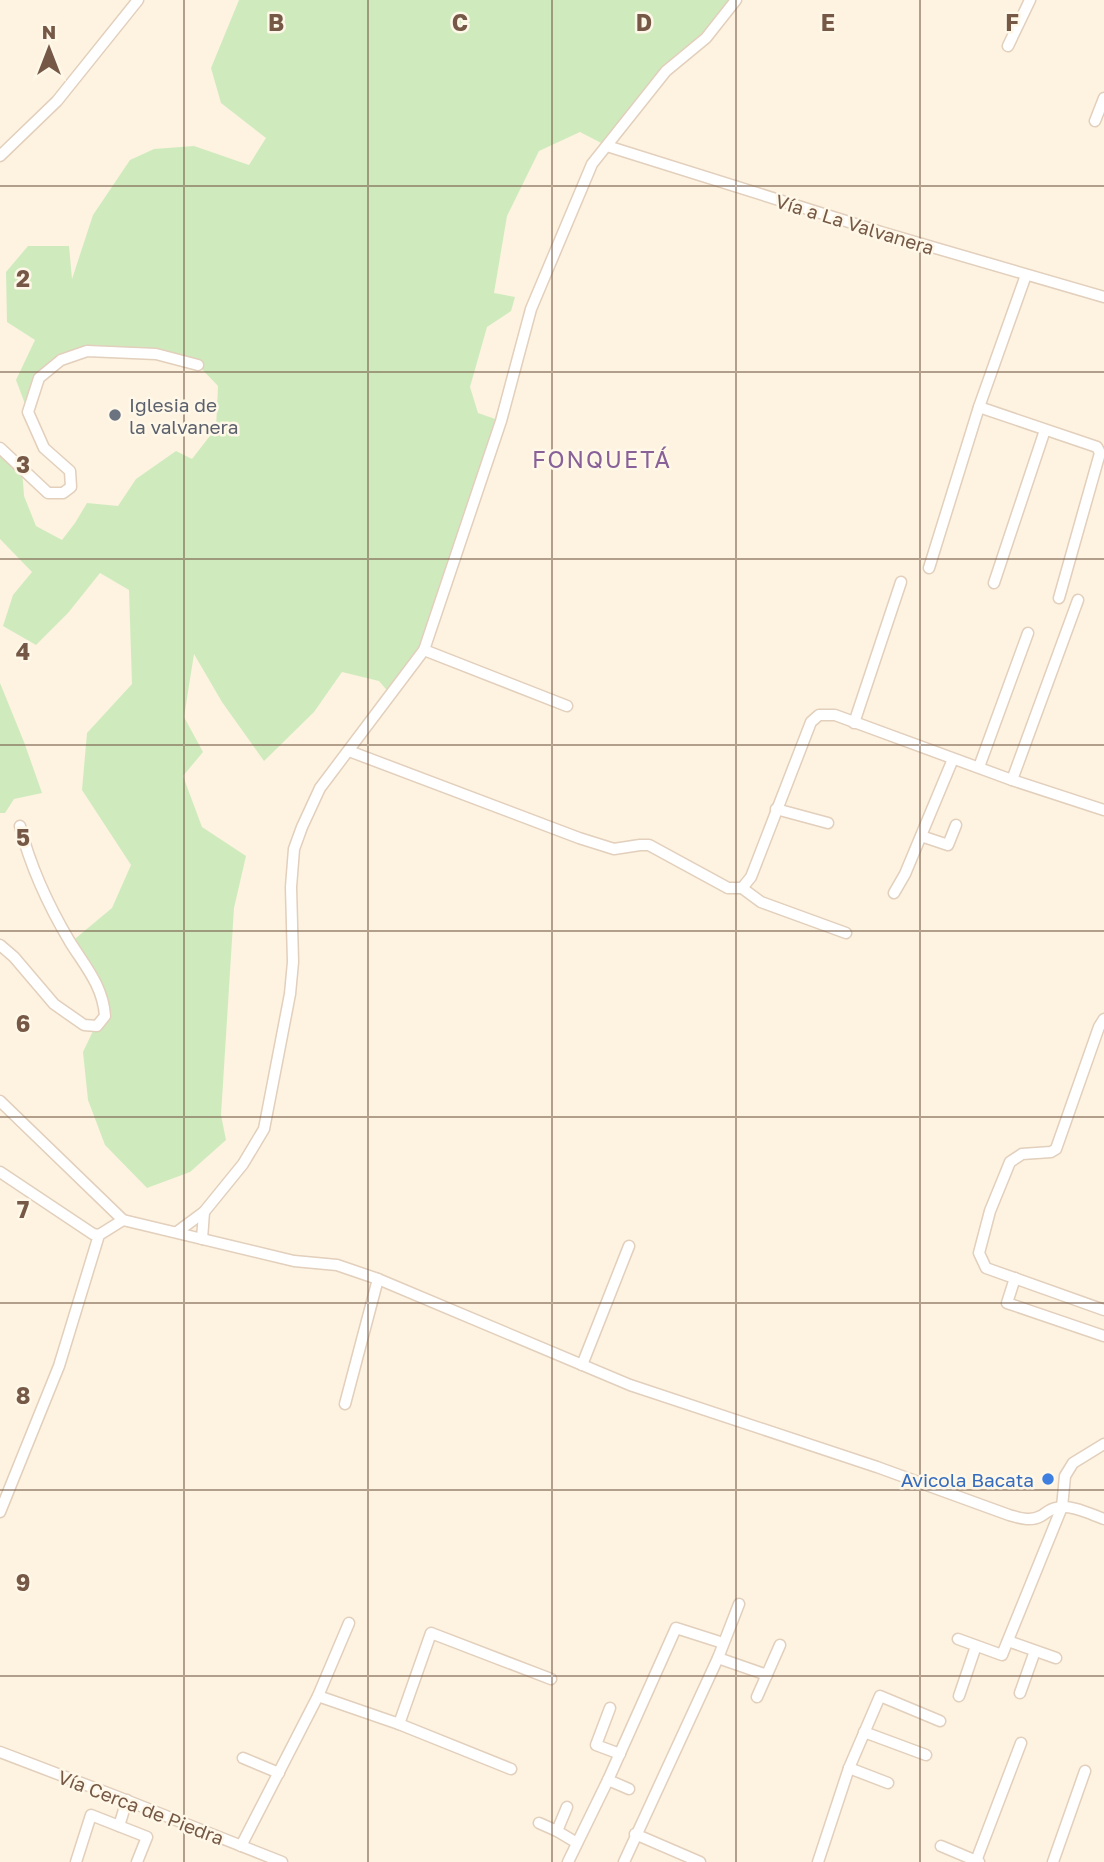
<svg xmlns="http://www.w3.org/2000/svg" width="1104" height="1862" font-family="'Golos Text',sans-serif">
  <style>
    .green { fill: #cfebbe }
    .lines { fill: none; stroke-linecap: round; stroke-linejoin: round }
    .street-casing { stroke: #e2cfbc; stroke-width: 13 }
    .street { stroke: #fff; stroke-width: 10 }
    .grid { fill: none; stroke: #755946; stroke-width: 2; stroke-opacity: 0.55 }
    .worship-dot { fill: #6b7280; stroke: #fff7e7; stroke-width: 2.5 }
    .shop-dot { fill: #3f7fe0; stroke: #fff7e7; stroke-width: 2.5 }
    .labels { text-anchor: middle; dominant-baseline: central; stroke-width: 5; stroke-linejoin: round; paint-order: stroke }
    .street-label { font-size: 19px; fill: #755946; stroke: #fff7e7 }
    .worship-label { font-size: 19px; fill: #5b616d; stroke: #fff7e7; text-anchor: start }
    .shop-label { font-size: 19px; fill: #366cbe; stroke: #fff7e7; text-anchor: end }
    .quarter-label { font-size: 23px; letter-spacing: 2px; fill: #886199; stroke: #fff7e7 }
    .grid-label { font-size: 23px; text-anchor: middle; font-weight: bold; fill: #755946; stroke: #fff7e7; stroke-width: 5; stroke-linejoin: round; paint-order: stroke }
  </style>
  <rect width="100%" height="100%" fill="#fdf3e0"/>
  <g class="green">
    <polygon points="239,0 736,0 706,38 666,71 607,146 580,132 539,151 507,216 494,293 515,297 511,311 487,327 470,387 478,413 501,421 424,650 391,695 379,681 342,672 314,712 264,761 222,702 194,654 184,717 203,752 183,776 202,827 246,856 234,908 221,1115 226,1140 190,1172 147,1188 105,1145 88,1100 83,1052 104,1008 70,943 112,908 131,865 82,790 87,733 132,684 129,590 100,573 68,613 36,645 3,626 13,595 32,572 0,539 0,448 22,469 24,496 36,526 62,540 75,523 87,503 118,506 136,479 176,451 192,459 216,428 218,386 198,365 156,354 87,351 61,360 39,378 28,412 16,380 35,340 7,322 6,272 28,246 69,246 72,279 93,215 130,160 154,149 194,146 249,165 266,138 221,103 211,68"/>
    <polygon points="0,683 24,742 42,793 14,799 5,813 0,813"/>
  </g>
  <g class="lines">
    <g class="street-casing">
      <g id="street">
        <polyline points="1008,46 1030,0"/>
        <polyline points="1095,121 1104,98"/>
        <polyline points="607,146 884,233 1104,297"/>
        <polyline points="0,156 57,101 138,0"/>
        <polyline points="979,407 1097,447 1100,453 1059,598"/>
        <polyline points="0,448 48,493 63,493 71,487 70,471 44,448 28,412 39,378 61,360 87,351 156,354 198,365"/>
        <polyline points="929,568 979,407 1026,275"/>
        <polyline points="994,583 1045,430"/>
        <polyline points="424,650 567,706"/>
        <polyline points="854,723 901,582"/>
        <polyline points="349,751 579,838 614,849 640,845 649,845 728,888 742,888 751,877 811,722 819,715 835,715 1012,780 1104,810"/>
        <polyline points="979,767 1028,633"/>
        <polyline points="1012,780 1078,600"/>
        <polyline points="776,809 828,823"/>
        <polyline points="921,836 948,845 956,825"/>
        <polyline points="742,888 761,902 846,933"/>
        <polyline points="894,893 905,874 953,759"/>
        <path d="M0,945L14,957L54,1004L84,1025L97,1026L105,1016C103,986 85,966 70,942C48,905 31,869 20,826"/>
        <polyline points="1104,1019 1099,1027 1056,1149 1051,1152 1022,1154 1010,1162 990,1211 979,1253 986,1268 1104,1310"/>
        <polyline points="0,1101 123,1220"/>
        <polyline points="0,1172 93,1234 99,1235"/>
        <polyline points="177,1232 204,1212 243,1164 264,1129 290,994 293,962 291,887 294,849 302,827 320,788 424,650 501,421 531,309 592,164 666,71 706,38 736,0"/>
        <polyline points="202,1239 204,1212"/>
        <polyline points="1015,1278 1007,1303 1104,1336"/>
        <polyline points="582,1365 629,1246"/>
        <polyline points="345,1404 378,1279"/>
        <path d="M0,1512L59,1366L99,1235L123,1220L294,1261L337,1265L378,1279L630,1385L877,1467L1009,1515C1020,1518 1030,1522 1041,1516C1046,1513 1050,1509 1056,1508C1071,1504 1090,1514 1104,1519"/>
        <polyline points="958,1639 1002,1655 1062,1507 1065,1476 1073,1463 1104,1444"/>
        <polyline points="1008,1641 1056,1658"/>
        <polyline points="718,1658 767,1675"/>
        <polyline points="1020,1693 1035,1651"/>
        <polyline points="318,1696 349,1623"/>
        <polyline points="959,1696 976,1646"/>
        <polyline points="757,1697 780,1645"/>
        <polyline points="610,1708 596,1745 620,1754"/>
        <polyline points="399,1724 431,1633 551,1679"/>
        <polyline points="864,1732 926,1755"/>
        <polyline points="0,1752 118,1797 282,1862"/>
        <polyline points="243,1758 279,1773"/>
        <polyline points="849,1768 888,1783"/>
        <polyline points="608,1780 629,1789"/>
        <polyline points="539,1823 557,1831 577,1843"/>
        <polyline points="119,1826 127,1800"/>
        <polyline points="557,1831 567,1807"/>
        <polyline points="635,1834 700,1862"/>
        <polyline points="241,1846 318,1696 399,1724 511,1769"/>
        <polyline points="941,1846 979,1862"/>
        <polyline points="976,1861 1021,1743"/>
        <polyline points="76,1862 91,1815 147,1837 137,1862"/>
        <polyline points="568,1862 608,1780 676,1628 723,1643"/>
        <polyline points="624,1862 718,1658 739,1604"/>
        <polyline points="818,1862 849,1768 880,1696 940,1721"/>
        <polyline points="1053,1862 1085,1771"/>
      </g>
    </g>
    <use href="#street" class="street"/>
  </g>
  <path class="grid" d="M184,0V1862M368,0V1862M552,0V1862M736,0V1862M920,0V1862M0,186H1104M0,372H1104M0,559H1104M0,745H1104M0,931H1104M0,1117H1104M0,1303H1104M0,1490H1104M0,1676H1104"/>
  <circle class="worship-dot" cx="115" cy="415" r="7"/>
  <circle class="shop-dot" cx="1048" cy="1479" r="7"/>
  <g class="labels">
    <g class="street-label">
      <text transform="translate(855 224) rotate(17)">Vía a La Valvanera</text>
      <text transform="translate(141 1807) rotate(21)">Vía Cerca de Piedra</text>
    </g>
    <g class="worship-label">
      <text x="129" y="404">Iglesia de<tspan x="129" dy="22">la valvanera</tspan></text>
    </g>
    <g class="shop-label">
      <text x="1034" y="1479">Avicola Bacata</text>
    </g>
    <g class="quarter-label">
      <text x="602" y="459">FONQUETÁ</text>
    </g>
  </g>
  <g class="grid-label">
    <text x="276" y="31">B</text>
    <text x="460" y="31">C</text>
    <text x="644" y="31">D</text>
    <text x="828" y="31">E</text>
    <text x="1012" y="31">F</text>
    <text x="23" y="287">2</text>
    <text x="23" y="473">3</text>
    <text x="23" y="660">4</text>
    <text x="23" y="846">5</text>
    <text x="23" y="1032">6</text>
    <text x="23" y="1218">7</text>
    <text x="23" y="1404">8</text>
    <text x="23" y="1591">9</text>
  </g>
  <g transform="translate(49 49)" stroke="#fff7e7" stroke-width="5" paint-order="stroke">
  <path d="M0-5L12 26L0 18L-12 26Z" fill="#755946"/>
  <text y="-10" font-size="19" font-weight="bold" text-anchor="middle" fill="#755946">N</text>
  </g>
</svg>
